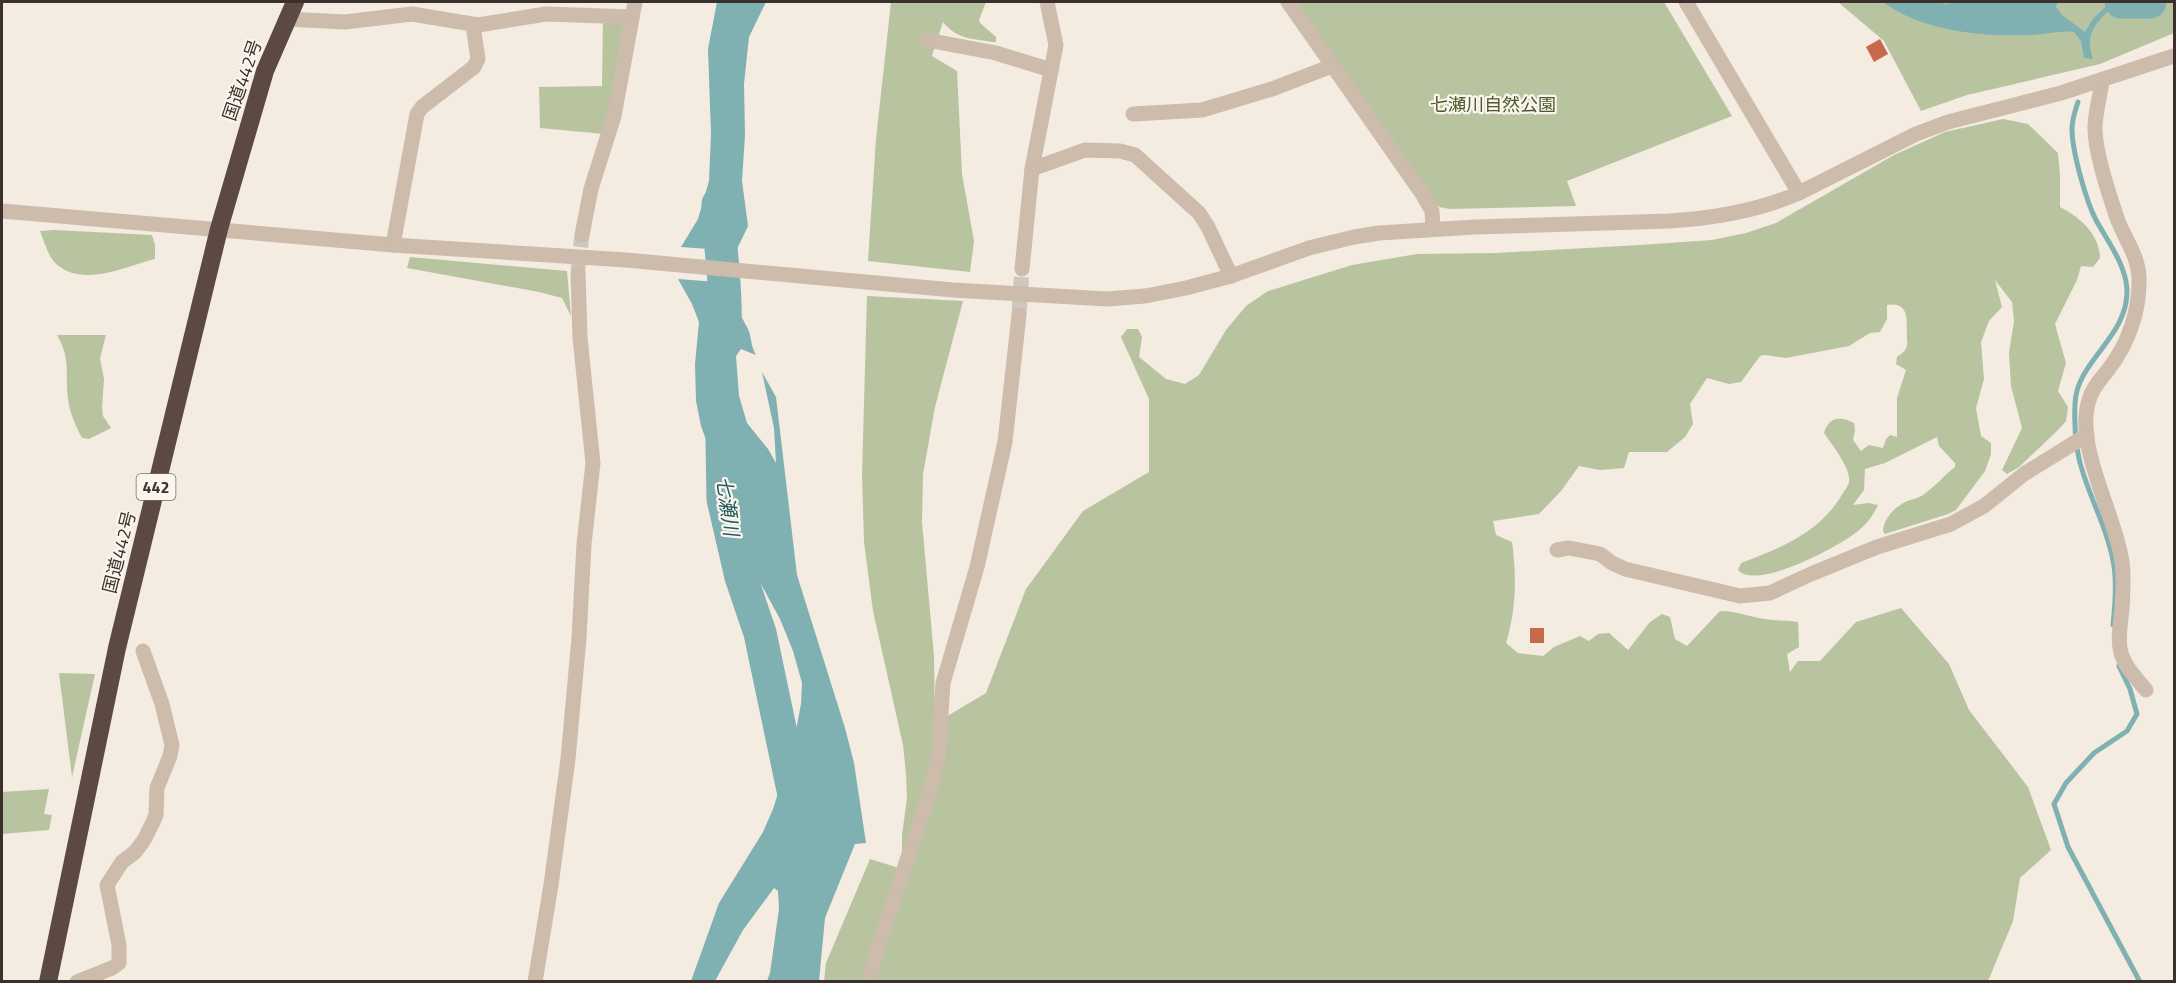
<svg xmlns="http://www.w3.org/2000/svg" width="2176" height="983" font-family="'Titillium Web','Noto Sans JP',sans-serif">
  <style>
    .green { fill: #b8c4a0 }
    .water { fill: #7fb0b2 }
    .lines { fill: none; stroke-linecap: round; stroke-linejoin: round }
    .stream { stroke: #7fb0b2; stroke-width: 5 }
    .river { stroke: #7fb0b2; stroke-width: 33 }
    .building { fill: #c8694b }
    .minor-tunnel { stroke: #cfc6bd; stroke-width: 15; stroke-dasharray: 15 8; stroke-linecap: butt }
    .minor { stroke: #cdbbac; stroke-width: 15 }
    .highway { stroke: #5c4a42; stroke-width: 18 }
    .labels { text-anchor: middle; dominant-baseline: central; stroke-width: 4.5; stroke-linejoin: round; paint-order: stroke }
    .shield { fill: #fbf5ee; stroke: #756b66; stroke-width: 1.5 }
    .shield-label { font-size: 16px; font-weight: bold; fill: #3b302b }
    .street-label { font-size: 18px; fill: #3b302b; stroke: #fbf5ee }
    .park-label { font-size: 18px; fill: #4a5a2e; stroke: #fbf5ee }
    .water-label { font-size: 20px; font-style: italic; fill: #1f5a5e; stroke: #fbf5ee }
  </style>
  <rect width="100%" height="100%" fill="#f4ebe1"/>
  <g class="green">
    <path d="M891,2H986L979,20L980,23L996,37V42H992C971,38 958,40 943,22L932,56L957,71L962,174L974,241L970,272L868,261L876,139Z"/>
    <polygon points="1296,2 1664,2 1732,116 1567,181 1576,206 1450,209 1439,207 1432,199"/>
    <polygon points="1838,2 2174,2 2174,33 2100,64 1967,95 1921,111 1884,41"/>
    <polygon points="603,18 624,24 604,134 540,128 539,87 602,86"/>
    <path d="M2003,119L2028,124L2058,153L2060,175V207C2080,217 2100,235 2100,258L2093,267L2081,266L2077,280L2055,324L2066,363L2058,391L2068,407L2066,421L2059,429L2019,467L2007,474L2002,470L2022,428L2011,386L2009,353L2014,321L2012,302L1995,280L2002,307L1989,321L1981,342L1984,379L1976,408L1981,436L1991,443V454L1985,471L1956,510L1948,514L1885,534L1883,531C1884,518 1894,508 1905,502C1911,499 1917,499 1923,495C1935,487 1943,476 1955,467V463L1939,446L1937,437L1885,463L1865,469L1864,490L1853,505L1868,503L1878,505C1874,514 1867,524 1858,531C1840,546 1757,591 1738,570L1741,563C1780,548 1817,534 1840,498C1842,494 1848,487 1849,482C1852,470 1831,443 1824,433C1829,417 1840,416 1854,423L1855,430L1853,440L1861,451L1869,445L1883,448L1886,439L1890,435L1897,437V398L1906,370L1896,364L1897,357C1901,354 1906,351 1907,346C1908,342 1906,335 1907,331C1907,316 1907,302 1887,305V319L1880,332L1870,333L1849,346L1786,358L1765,355L1760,356L1741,382L1729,384L1707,378L1690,404L1693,424L1685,437L1667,452H1629L1624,468L1600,470L1579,466L1561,491L1539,514L1493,521L1496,535L1512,542C1517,577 1516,610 1506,643L1518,653L1543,656L1554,647L1580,636L1589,641L1598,634L1609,633L1628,650L1650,622L1662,614L1670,617L1675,639L1687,646L1720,611C1739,611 1755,619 1773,620C1782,621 1789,620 1798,622L1799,647L1787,654L1790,672L1798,661H1820L1856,622L1901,608L1949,664L1969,710L2028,787L2051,850L2020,878L2013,921L1988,981L824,982L826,963L870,859L902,869V835L907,798L906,774L903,745L873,611L864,542L862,475L867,296L963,301L935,407L923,474L922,522L934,656L935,726L939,721L986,693L1026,589L1083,511L1149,472V399L1121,337L1127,329H1138L1142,337L1139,357L1166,379L1185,384L1199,375L1226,330L1246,306L1268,291L1352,265L1417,254L1496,253L1640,245L1712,240L1746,233L1776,223L1894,155L1945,132Z"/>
    <path d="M54,230L152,235L155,245V259C127,266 87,286 60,267C48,259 45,243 40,231Z"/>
    <polygon points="410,257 567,271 571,316 562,298 539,292 407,268"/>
    <path d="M57,335H106L100,358L104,379L102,407L103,416L111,428L89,439L82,438C76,426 69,412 68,398C65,372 71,359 57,335Z"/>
    <polygon points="59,673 95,674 72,777"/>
    <polygon points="49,789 44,814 52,815 49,830 2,834 2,792"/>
  </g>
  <g class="water">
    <polygon points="717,2 766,2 749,37 744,84 745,135 742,181 748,226 736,251 681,247 698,219 709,181 711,134 708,49"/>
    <path d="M1883,2H1935L1946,4L1956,2H2058L2056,7L2062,15L2085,32L2093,19L2110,2H2118C2099,20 2083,31 2093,59L2084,58L2081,41L2074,32C2060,30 2043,35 2029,35C1981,37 1922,31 1883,2Z"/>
    <path d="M678,279L730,283C734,303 738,310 747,327C752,336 750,345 756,355L741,349L736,356L739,396L747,423L768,449L776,463L774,428L762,372L776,397L797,575L845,728L854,763L866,843L855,844L825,918L819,981H767L770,973L779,909L778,891L774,888L743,930L715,981H691L719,903L763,832L773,809L793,746L801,704L802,683L793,651L780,619L756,575L701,426L696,401L695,364L699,322L692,304Z"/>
  </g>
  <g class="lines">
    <g class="stream">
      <path d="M2078,102C2075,111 2072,119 2072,129C2072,151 2086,201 2096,220C2108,242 2126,265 2127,290C2128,338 2076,361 2075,404C2074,427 2076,454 2084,476C2094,506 2109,534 2114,566C2117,585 2115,606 2113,625"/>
      <polyline points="2119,666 2130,689 2137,714 2127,731 2094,753 2066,783 2054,804 2068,847 2140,982"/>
    </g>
    <g class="river">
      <polyline points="2121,2 2150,2"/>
      <path d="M718,204C719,245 727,285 725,326"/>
      <polyline points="722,440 723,499 741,577 760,633 797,809"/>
    </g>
  </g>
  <g class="building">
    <polygon points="1880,39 1888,54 1874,62 1866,47"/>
    <rect x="1530" y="628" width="14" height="15"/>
  </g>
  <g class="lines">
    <g class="minor-tunnel">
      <polyline points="578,270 582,235"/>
      <polyline points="1019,315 1022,269"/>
    </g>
    <g class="minor">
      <polyline points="1288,2 1423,195 1432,211 1433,229"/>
      <polyline points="1686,2 1799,193"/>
      <polyline points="286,19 345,22 412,14 478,25 546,14 632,17"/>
      <polyline points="927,40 996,53 1051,70"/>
      <path d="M2102,81C2100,96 2096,110 2095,125C2094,150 2109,194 2117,218C2124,238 2138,255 2139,277C2140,310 2129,343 2108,370C2101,379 2092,388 2089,400C2074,446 2116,516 2122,562C2124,577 2123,593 2122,608C2121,622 2117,639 2121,653C2125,667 2137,679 2146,690"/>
      <polyline points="1133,114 1202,110 1272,89 1332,66"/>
      <polyline points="1032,169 1085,150 1120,151 1135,155 1199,213 1208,227 1231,276"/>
      <path d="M2,211L393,245L626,260L953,290L1107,299L1145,296L1186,288L1231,276L1309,248L1354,237L1379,233L1475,227L1670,221C1715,218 1758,211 1799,193L1916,134L1948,122L2061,93L2174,56"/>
      <polyline points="582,235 591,189 614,116 635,2"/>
      <polyline points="393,245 417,114 422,107 474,67 478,59 473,25"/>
      <polyline points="1022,269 1032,169 1056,45 1047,2"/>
      <polyline points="1557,550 1569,548 1600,554 1612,563 1625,569 1740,596 1770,593 1811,574 1877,547 1951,524 1984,506 2024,474 2087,435"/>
      <polyline points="77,982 112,968 119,963 119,945 107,885 122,862 135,852 144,840 153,822 156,815 157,788 170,756 172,745 162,704 143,651"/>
      <polyline points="535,982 551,885 568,759 579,638 584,544 593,463 580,338 578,273"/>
      <polyline points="869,982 876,953 927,800 938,760 943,683 977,567 1005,442 1019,315"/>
    </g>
    <polyline class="highway" points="48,982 117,648 219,229 265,71 295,2"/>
  </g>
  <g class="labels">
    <rect class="shield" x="136.5" y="474" width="39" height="26" rx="4.5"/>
    <g class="shield-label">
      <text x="156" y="487">442</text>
    </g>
    <g class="street-label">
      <text transform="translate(242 80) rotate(-71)">国道442号</text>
      <text transform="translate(119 552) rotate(-76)">国道442号</text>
    </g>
    <g class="park-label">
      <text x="1493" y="104">七瀬川自然公園</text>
    </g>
    <g class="water-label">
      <text transform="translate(728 506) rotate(82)">七瀬川</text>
    </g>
  </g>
  <rect width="2176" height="983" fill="none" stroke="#3b302b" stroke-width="6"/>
</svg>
